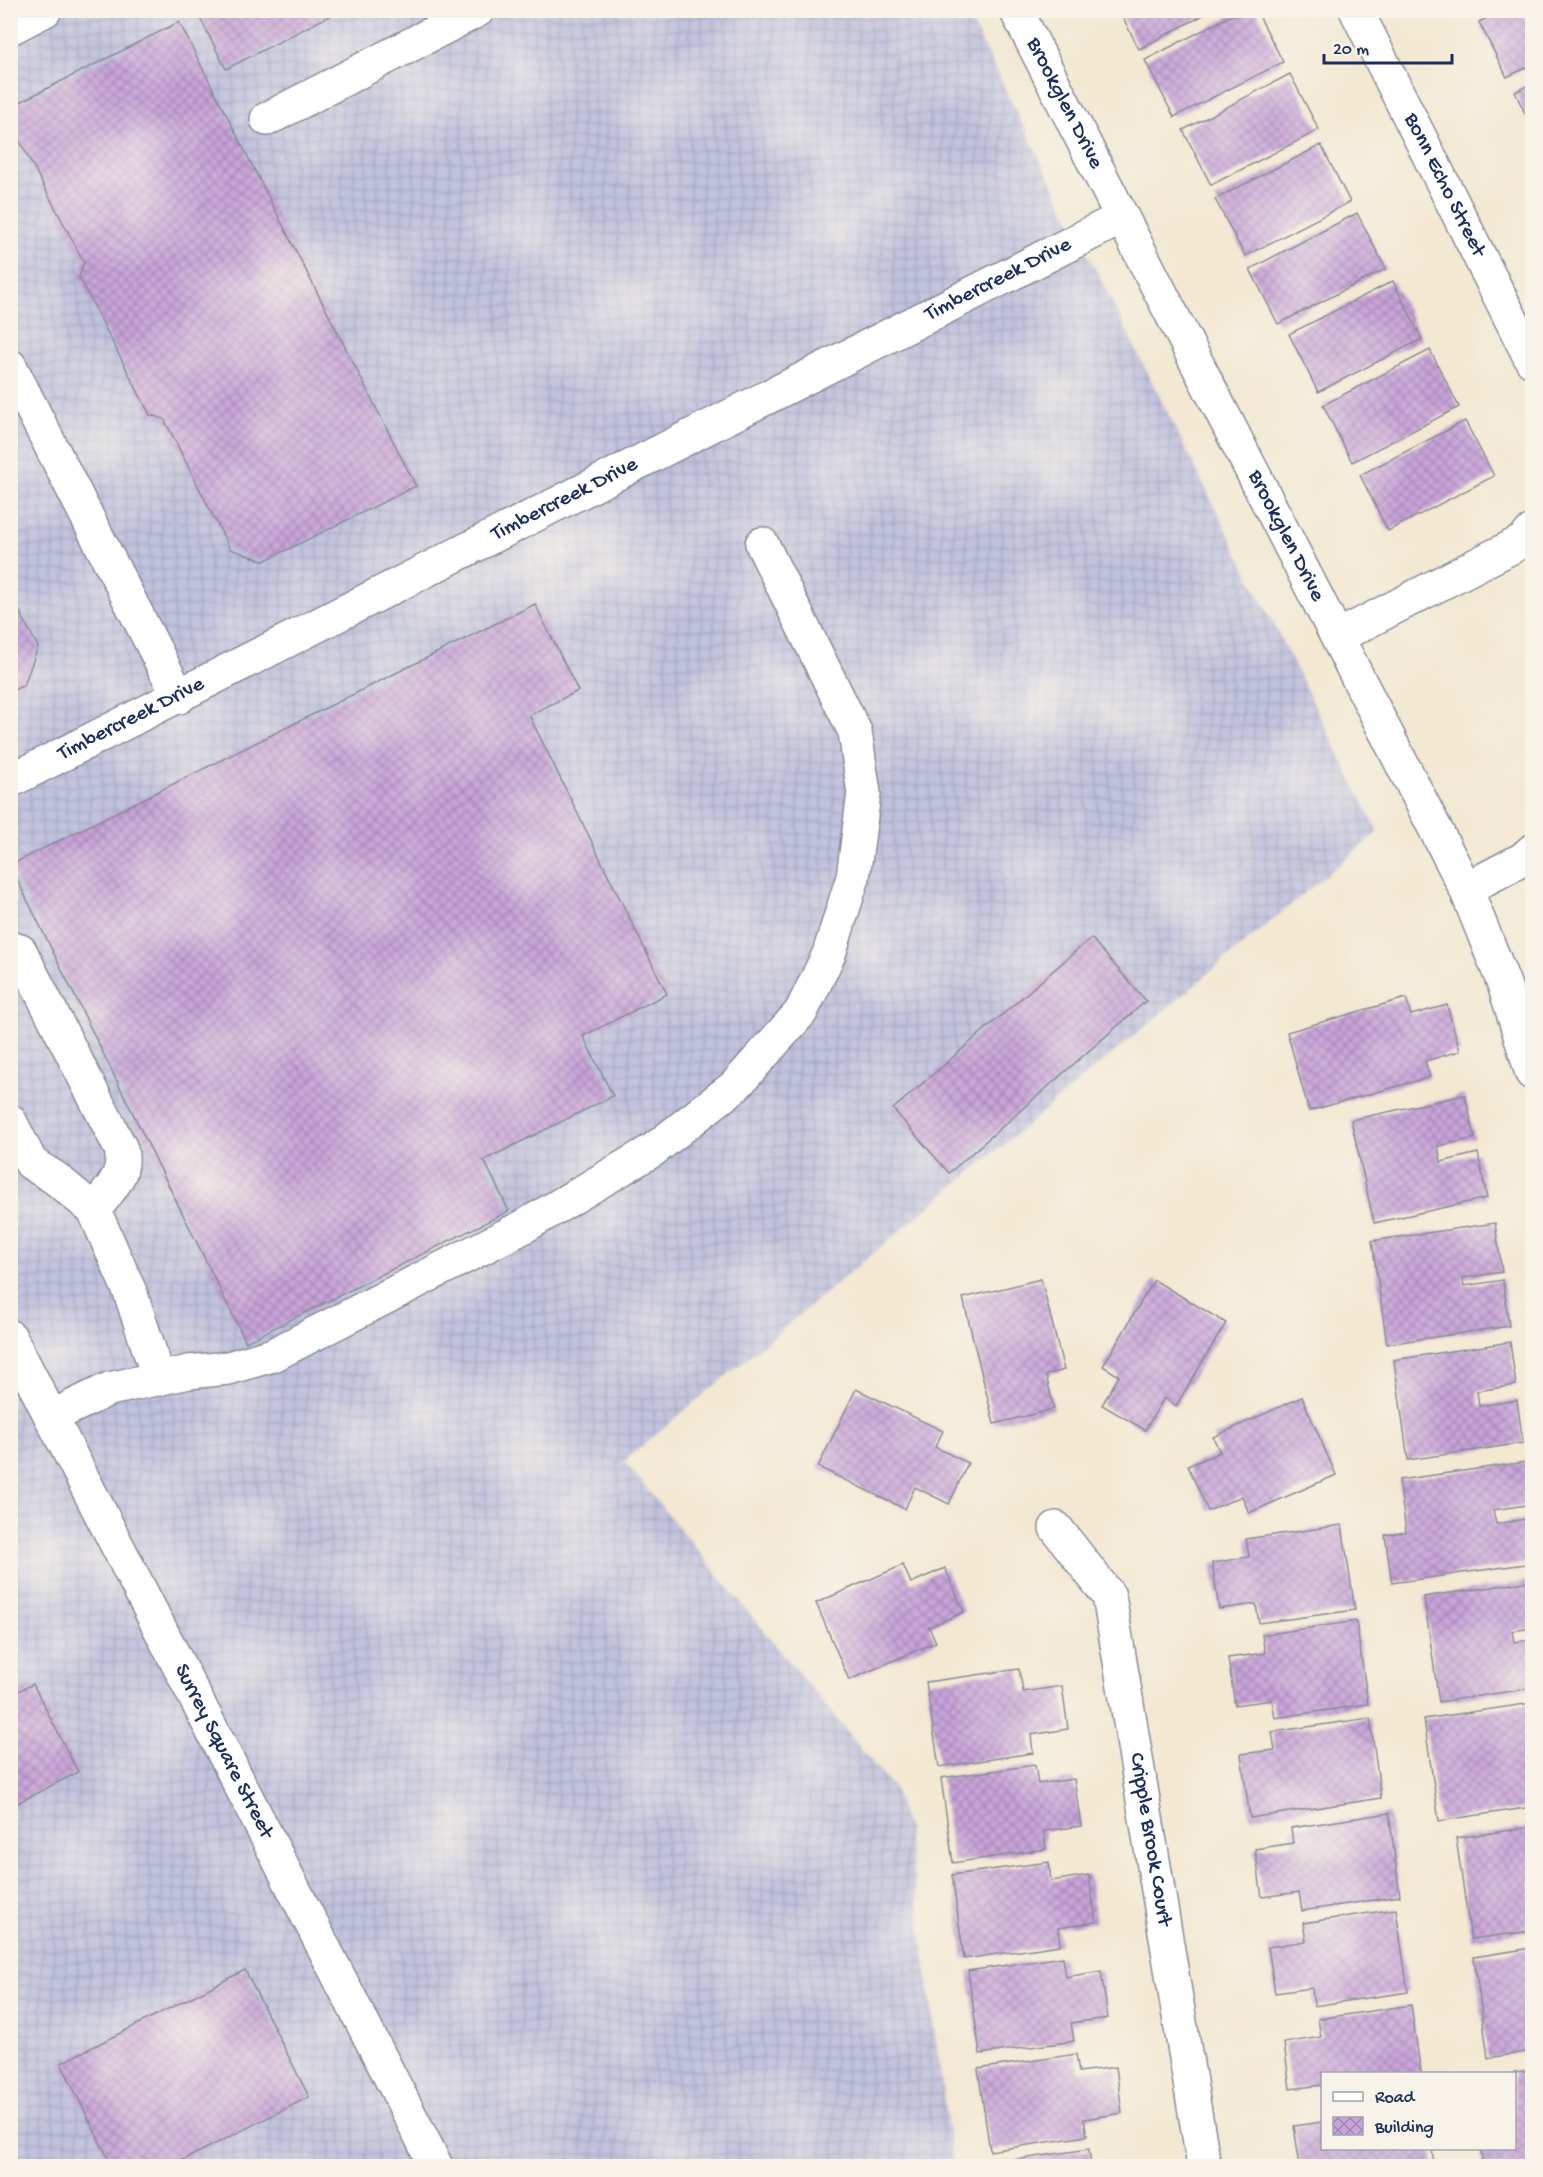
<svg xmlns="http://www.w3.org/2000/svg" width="1543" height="2177" font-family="'Gochi Hand',sans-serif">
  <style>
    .industrial { fill: url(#industrial-grid) }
    .building { fill: url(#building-cross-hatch) }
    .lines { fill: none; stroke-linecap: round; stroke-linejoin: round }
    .minor-casing { stroke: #878c98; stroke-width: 36 }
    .minor { stroke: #fff; stroke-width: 33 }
    .labels { text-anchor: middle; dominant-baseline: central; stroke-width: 4.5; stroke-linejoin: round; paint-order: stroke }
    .street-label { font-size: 22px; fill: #1b2f5e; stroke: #f7f3e8 }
  </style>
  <defs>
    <pattern id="industrial-grid" width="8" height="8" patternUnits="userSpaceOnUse" patternTransform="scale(1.5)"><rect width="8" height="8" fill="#c1c2dd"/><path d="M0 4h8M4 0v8" fill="none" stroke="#a5a7c0"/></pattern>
    <pattern id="building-cross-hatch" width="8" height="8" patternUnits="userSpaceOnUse" patternTransform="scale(1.5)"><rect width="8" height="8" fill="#c9a4d9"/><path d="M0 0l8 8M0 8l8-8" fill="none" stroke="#a286b3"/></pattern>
  </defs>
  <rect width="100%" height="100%" fill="#f7f3e8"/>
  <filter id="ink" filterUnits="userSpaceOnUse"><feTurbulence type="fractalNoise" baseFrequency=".0167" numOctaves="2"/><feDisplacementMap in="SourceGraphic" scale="12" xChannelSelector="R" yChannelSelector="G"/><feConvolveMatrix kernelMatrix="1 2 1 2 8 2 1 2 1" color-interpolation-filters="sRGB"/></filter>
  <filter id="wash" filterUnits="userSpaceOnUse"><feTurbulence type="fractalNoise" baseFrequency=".008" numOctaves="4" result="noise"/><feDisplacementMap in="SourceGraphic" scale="24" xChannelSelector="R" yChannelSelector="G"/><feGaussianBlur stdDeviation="1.35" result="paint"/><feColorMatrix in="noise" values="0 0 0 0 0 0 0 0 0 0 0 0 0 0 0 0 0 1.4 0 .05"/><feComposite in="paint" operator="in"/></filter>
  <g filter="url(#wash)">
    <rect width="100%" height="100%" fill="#f3e8d2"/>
    <polygon class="industrial" points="11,11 966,11 1378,832 624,1461 895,1790 907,1829 953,2166 11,2166"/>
    <g id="blocks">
      <g class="building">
        <polygon points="196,10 341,10 226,69"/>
        <polygon points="1119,10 1213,10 1139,49"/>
        <polygon points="1242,10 1256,10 1283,62 1174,117 1145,60"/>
        <polygon points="1502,10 1532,10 1532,65 1507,77 1479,22"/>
        <polygon points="179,22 416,486 264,561 230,549 164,419 150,415 79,277 84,262 10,123 10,107"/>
        <polygon points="1290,74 1319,130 1211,185 1183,130"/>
        <polygon points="1532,83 1532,128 1515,92"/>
        <polygon points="1321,145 1350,202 1245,256 1215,199"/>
        <polygon points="1357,213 1386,269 1278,324 1250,269"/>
        <polygon points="1393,281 1422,339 1318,392 1289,334"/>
        <polygon points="1430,350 1459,407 1352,462 1323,405"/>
        <polygon points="1465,421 1494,476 1388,531 1360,475"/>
        <polygon points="10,593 38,647 24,685 10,692"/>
        <polygon points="535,604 578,691 529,715 667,994 583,1036 613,1096 484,1160 509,1211 246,1342 10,865"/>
        <polygon points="1091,938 1146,1001 949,1173 893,1109"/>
        <polygon points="1406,998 1411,1015 1447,1005 1460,1051 1425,1061 1430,1077 1309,1111 1287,1032"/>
        <polygon points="1465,1095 1475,1138 1438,1146 1441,1162 1478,1153 1487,1198 1374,1223 1351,1120"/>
        <polygon points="1495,1223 1502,1272 1463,1278 1464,1286 1503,1280 1509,1326 1387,1344 1372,1241"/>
        <polygon points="1041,1279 1064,1370 1046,1375 1054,1409 994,1424 963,1298"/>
        <polygon points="1154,1280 1226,1323 1176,1406 1164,1398 1145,1430 1102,1405 1119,1376 1103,1366"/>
        <polygon points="1510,1342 1516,1385 1477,1391 1479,1406 1517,1400 1523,1443 1408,1460 1394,1360"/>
        <polygon points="856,1389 943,1431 935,1447 968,1463 949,1504 915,1487 905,1509 818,1467"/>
        <polygon points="1302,1397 1336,1475 1249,1513 1242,1496 1208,1511 1188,1466 1220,1452 1213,1437"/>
        <polygon points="1526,1462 1532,1504 1493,1510 1496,1524 1532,1518 1532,1563 1392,1583 1385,1535 1406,1532 1399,1480"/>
        <polygon points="1342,1525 1355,1610 1259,1623 1256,1604 1219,1609 1212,1563 1249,1557 1246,1539"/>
        <polygon points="903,1565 911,1583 945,1568 964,1612 929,1627 936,1642 849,1680 816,1603"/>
        <polygon points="1532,1581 1532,1628 1512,1631 1514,1642 1532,1640 1532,1688 1439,1702 1424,1597"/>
        <polygon points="1356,1621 1368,1704 1275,1718 1272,1700 1235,1705 1228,1658 1265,1653 1262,1635"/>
        <polygon points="1019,1669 1023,1692 1062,1686 1068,1729 1031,1735 1033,1753 939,1767 926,1682"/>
        <polygon points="33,1684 78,1772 10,1807 10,1695"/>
        <polygon points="1532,1703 1532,1748 1526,1748 1529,1763 1532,1763 1532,1807 1439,1821 1424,1719"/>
        <polygon points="1370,1718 1381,1798 1250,1818 1241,1754 1275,1750 1272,1732"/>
        <polygon points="1035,1765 1038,1784 1074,1779 1081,1826 1044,1831 1046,1849 953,1863 941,1778"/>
        <polygon points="1389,1813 1400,1896 1302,1911 1299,1892 1262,1897 1255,1849 1293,1843 1291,1828"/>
        <polygon points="1532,1827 1532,1931 1471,1939 1456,1838"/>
        <polygon points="1049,1862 1051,1881 1089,1875 1096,1922 1058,1928 1060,1945 964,1959 952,1875"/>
        <polygon points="1396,1909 1408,1992 1314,2006 1312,1988 1275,1993 1268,1947 1306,1941 1303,1923"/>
        <polygon points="1532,1948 1532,2051 1488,2058 1474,1957"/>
        <polygon points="1063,1957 1066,1977 1101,1971 1108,2018 1071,2023 1074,2041 980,2054 968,1971"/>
        <polygon points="245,1970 309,2097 171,2166 112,2166 61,2063"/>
        <polygon points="1411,2005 1421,2074 1322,2074 1322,2085 1290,2089 1284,2043 1321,2037 1318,2019"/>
        <polygon points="1076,2054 1079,2072 1116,2067 1122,2113 1084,2119 1087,2136 990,2151 978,2069"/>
        <polygon points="1532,2070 1532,2166 1483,2166 1480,2148 1514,2148 1514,2072"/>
        <polygon points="1322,2122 1322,2148 1432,2148 1434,2166 1300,2166 1294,2126"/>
        <polygon points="1089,2149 1091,2166 994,2166 994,2163"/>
      </g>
    </g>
  </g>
  <g filter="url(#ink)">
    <use href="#blocks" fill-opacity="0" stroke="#878c98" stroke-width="1.5"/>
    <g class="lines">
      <g class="minor-casing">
        <g id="minor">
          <path id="s1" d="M1016,10L1466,889L1504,984L1532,1073"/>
          <path id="s2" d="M1356,10L1532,361"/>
          <polyline points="10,28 45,10"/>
          <polyline points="267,119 478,10"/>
          <polyline points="10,366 179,697"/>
          <polyline points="1339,636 1523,541 1532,531"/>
          <path id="s3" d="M10,781L1121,218"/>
          <polyline points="1466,889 1523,859 1532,851"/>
          <path d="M10,948L20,951L121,1149C127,1175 109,1190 94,1210"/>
          <polyline points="10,1121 31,1163 55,1178 94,1210 130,1292 159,1379"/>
          <path id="s4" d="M10,1337L436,2166"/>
          <polyline points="51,1417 109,1389 189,1372 228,1368 273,1355 523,1227 653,1150 735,1086 801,1012 829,954 853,877 864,793 855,732 762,544"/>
          <path id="s5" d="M1056,1528L1109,1596L1204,2166"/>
        </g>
      </g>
      <use href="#minor" class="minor"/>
    </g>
  </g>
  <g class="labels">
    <g class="street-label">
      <text stroke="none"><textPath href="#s1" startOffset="105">Brookglen Drive</textPath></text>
      <text stroke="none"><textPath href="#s2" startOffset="196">Bonn Echo Street</textPath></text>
      <text stroke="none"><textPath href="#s3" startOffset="1108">Timbercreek Drive</textPath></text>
      <text stroke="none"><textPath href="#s3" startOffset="622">Timbercreek Drive</textPath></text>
      <text stroke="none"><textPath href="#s1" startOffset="591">Brookglen Drive</textPath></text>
      <text stroke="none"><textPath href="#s3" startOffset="136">Timbercreek Drive</textPath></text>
      <text stroke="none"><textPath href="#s4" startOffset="466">Surrey Square Street</textPath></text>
      <text stroke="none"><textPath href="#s5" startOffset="333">Cripple Brook Court</textPath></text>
    </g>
  </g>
  <rect width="1543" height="2177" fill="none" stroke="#f7f3e8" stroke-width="36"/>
  <rect x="1321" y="2072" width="195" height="78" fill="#f7f3e8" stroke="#9fa5b1" stroke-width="1.5"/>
  <rect x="1333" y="2092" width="30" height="9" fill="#ffffff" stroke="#9fa5b1" stroke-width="1.5"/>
  <text x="1375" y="2102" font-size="18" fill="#1b2f5e">Road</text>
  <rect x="1333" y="2117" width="30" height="18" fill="url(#building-cross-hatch)" stroke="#9fa5b1" stroke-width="1.5"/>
  <text x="1375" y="2132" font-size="18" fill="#1b2f5e">Building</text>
  <path d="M1324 54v9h128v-9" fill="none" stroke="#1b2f5e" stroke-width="3"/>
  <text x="1333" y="54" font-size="18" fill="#1b2f5e" stroke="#f7f3e8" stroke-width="4.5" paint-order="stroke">20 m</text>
</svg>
